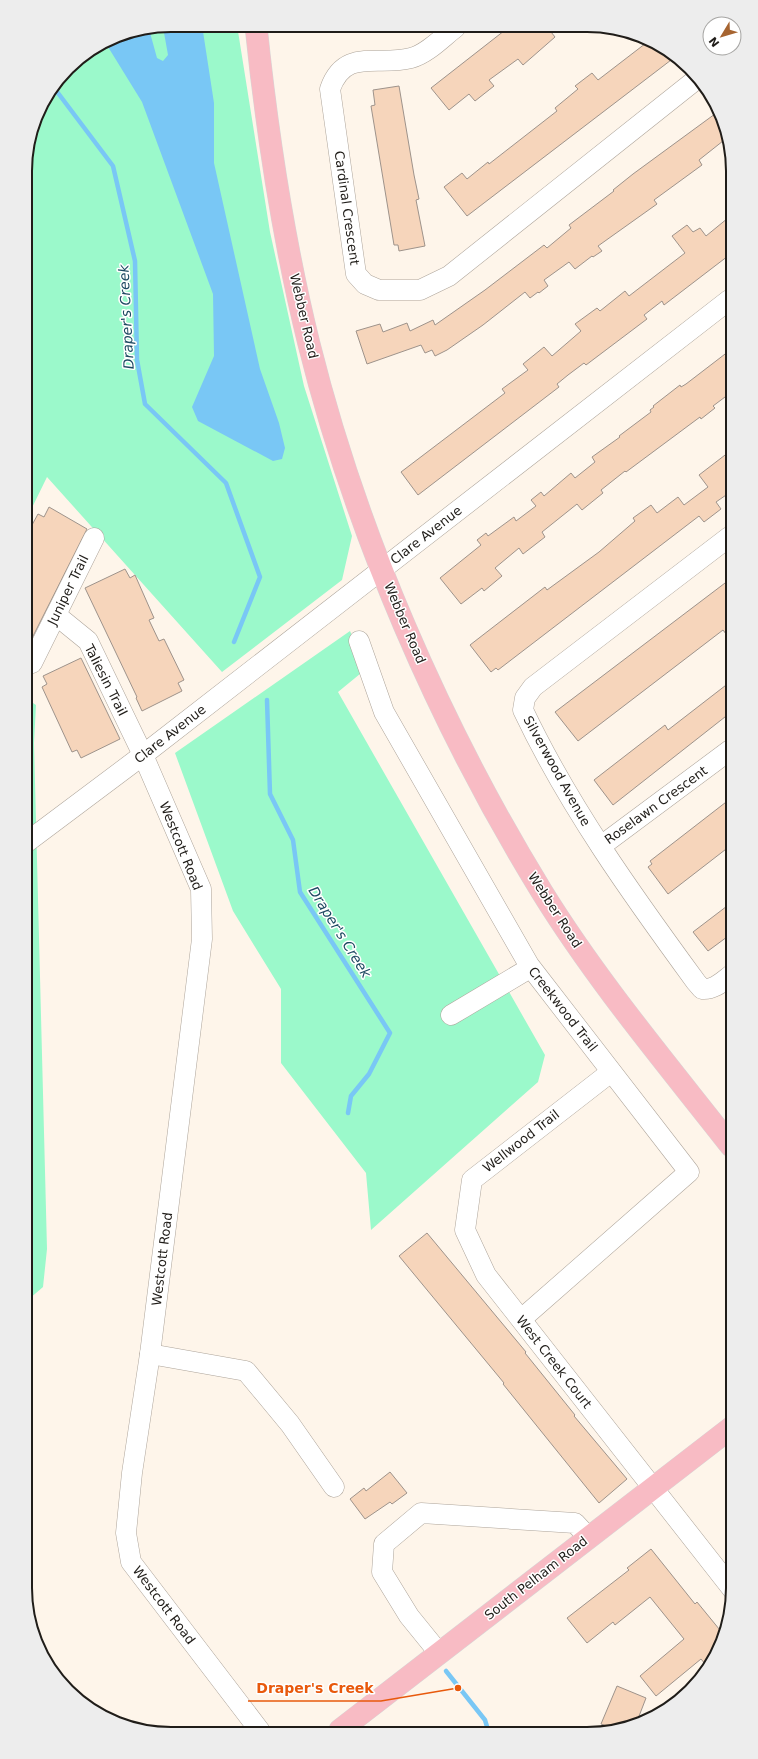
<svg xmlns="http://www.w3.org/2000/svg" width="758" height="1759" font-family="'DejaVu Sans',sans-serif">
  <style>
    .green { fill: #9bf9cb }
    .water { fill: #79c7f5 }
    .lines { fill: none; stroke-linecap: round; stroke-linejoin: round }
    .stream { stroke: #79c7f5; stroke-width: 4.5 }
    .building { fill: #f6d5bb; stroke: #9e938b }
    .minor-casing { stroke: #ada49a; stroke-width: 21 }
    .major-casing { stroke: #d7d6d6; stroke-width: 23 }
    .minor { stroke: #fff; stroke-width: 20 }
    .major { stroke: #f8bbc4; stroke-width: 22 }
    .labels { text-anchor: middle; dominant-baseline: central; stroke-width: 3; stroke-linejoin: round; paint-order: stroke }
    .street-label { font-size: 13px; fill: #201d19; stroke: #fff }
    .water-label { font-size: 14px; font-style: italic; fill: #1d4961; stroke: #fff }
    .rim { fill: none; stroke: #201d19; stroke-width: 2 }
    .leader { fill: none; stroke: #e8590c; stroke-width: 1.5 }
    .callout-dot { fill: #e8590c; stroke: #fff; stroke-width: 1.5 }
    .callout-label { font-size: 14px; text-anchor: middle; font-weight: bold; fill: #e8590c; stroke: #fff; stroke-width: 3; stroke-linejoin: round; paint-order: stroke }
  </style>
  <rect width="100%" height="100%" fill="#fef5ea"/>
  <g class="green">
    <polygon points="171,25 237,25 270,232 304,386 352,536 342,580 222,672 47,477 26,520 25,161 40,106 74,61 115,36"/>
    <polygon points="350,631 366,669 338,692 545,1055 538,1082 371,1230 366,1173 281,1063 281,989 233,911 175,753"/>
    <polygon points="27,699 36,705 34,743 47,1249 43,1287 29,1299"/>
  </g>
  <polygon class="water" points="171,25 202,25 214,103 214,163 260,369 279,423 285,448 282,459 273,461 198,421 192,407 214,356 213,294 142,102 105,42 115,36 149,29 157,58 163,61 168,55 163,27"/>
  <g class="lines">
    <g class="stream">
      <polyline points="53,90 58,93 113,166 135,261 137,360 145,404 226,483 260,577 234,642"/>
      <polyline points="267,700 270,794 293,840 300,892 390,1033 369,1074 351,1096 348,1113"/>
      <polyline points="446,1671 485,1720 488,1730"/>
    </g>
  </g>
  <g class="building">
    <polygon points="509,27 547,27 555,37 523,65 518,59 489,80 494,86 475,101 469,94 449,110 431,88"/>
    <polygon points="650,40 675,57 467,216 444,187 462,173 467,179 488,162 489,164 557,111 555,108 578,89 575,86 592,73 598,80"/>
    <polygon points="399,86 414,175 419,199 416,200 425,246 399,251 398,245 394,245 371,106 375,105 373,90"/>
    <polygon points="719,111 728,137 699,160 702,165 654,200 657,204 598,246 602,251 593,257 592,256 575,269 569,262 544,280 548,286 539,293 538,292 530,298 525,292 483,325 447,350 435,356 432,350 425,353 421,345 367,364 356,331 380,324 383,332 407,323 410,331 433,320 435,325 485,290 544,245 547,248 571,228 569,225 614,191 613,190 633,174"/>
    <polygon points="728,218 728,256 664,305 662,301 644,315 647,319 586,365 584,363 568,375 557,384 559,387 418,495 401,472 505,393 502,389 528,370 523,364 544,347 552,356 581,331 575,324 597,308 600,311 625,291 629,296 685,253 672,236 687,225 693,232 700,228 706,236"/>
    <polygon points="729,351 729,394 713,406 715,408 701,419 700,417 626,472 625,471 601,490 603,493 582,510 577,504 542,532 545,537 523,554 519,548 495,568 502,576 484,591 482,588 461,604 440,578 481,545 477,540 486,533 488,536 514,517 516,521 536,506 531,500 541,492 544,496 571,473 575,478 595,462 592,457 620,437 619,436 651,412 650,410 654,407 653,406 680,385 681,387 686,384"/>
    <polygon points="729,452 729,493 716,502 721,509 704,522 699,516 498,670 496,668 491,672 470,645 545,587 547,590 599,552 635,521 633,518 651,505 657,513 678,497 684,505 708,487 699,475"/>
    <polygon points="49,507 87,529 27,648 26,536 38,514 44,517"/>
    <polygon points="125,569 130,578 135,575 154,618 149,620 159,641 164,639 184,680 178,683 182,691 142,711 136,698 137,697 85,588"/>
    <polygon points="729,580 730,639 723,630 578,741 555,712"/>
    <polygon points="81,658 120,739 81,758 77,750 72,752 42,687 47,684 43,676"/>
    <polygon points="730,682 730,713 613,805 594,780 665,725 668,730"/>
    <polygon points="730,799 730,846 668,894 648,867 652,864 650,861"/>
    <polygon points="731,903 731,934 708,951 693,932"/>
    <polygon points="427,1233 526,1352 525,1353 575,1415 574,1416 627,1479 599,1503 503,1384 504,1383 399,1256"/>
    <polygon points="390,1472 407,1493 392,1504 390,1502 365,1519 350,1499 364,1488 366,1491"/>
    <polygon points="651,1549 695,1604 697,1602 724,1635 722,1644 713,1660 706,1665 701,1659 656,1696 640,1676 684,1639 650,1597 615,1625 613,1622 587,1643 567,1618 629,1570 627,1568"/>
    <polygon points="617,1686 646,1698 636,1724 625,1729 614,1729 601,1724"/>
  </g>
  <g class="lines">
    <g class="minor-casing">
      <g id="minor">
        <path d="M456,27C443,37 427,54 411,58C378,67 345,47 330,89L356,274L365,284L379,290H420L449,276L698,78"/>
        <path d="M729,537L533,687L525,698L523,710C569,807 633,896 696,982L702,989C714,990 722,982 731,975"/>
        <polyline points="56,615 88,641 143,755 201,889 202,939 150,1354 132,1473 126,1533 131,1562 260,1731"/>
        <polyline points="359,641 384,712 529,965 689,1172 526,1315"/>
        <polyline points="32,663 94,538"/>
        <polyline points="27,842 143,755 729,300"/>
        <polyline points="601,846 730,750"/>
        <polyline points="451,1015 530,968"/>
        <polyline points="611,1072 472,1180 465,1230 486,1275 733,1590"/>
        <polyline points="150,1354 246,1371 290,1424 334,1487"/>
        <polyline points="439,1653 409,1616 382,1572 384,1544 421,1513 575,1523 589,1538"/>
      </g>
    </g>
    <g class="major-casing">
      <g id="major">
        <path d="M256,26C267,133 283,239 309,344C356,533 440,726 542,892C597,981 666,1063 731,1146"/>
        <polyline points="340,1730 732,1427"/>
      </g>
    </g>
    <use href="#minor" class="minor"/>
    <use href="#major" class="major"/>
  </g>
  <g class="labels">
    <g class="street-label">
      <text transform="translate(347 208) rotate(82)">Cardinal Crescent</text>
      <text transform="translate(304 316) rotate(77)">Webber Road</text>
      <text transform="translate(426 535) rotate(-38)">Clare Avenue</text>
      <text transform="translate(68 590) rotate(-64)">Juniper Trail</text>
      <text transform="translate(405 623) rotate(67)">Webber Road</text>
      <text transform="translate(106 680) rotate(63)">Taliesin Trail</text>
      <text transform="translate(170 734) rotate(-38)">Clare Avenue</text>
      <text transform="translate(557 771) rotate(61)">Silverwood Avenue</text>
      <text transform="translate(656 805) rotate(-36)">Roselawn Crescent</text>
      <text transform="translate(181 846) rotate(68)">Westcott Road</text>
      <text transform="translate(555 910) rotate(57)">Webber Road</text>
      <text transform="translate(563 1009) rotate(52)">Creekwood Trail</text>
      <text transform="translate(521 1141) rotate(-38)">Wellwood Trail</text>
      <text transform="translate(162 1259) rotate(-83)">Westcott Road</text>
      <text transform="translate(554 1362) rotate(52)">West Creek Court</text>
      <text transform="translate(536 1578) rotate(-38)">South Pelham Road</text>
      <text transform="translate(164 1605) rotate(53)">Westcott Road</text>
    </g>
    <g class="water-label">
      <text transform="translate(126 317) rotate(-93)">Draper's Creek</text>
      <text transform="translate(340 932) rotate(58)">Draper's Creek</text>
    </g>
  </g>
  <path d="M0 0H758V1759H0ZM171 32H587A139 139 0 0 1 726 171V1588A139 139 0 0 1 587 1727H171A139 139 0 0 1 32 1588V171A139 139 0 0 1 171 32Z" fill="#ededed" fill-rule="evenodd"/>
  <path class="rim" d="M171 32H587A139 139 0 0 1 726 171V1588A139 139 0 0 1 587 1727H171A139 139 0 0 1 32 1588V171A139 139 0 0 1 171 32Z"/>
  <path class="leader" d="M458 1688L381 1701H248"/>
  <circle class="callout-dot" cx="458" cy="1688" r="4"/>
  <g class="callout-label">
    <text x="315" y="1693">Draper's Creek</text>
  </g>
  <g transform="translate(722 36) rotate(232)"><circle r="19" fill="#ffffff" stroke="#a6a5a3"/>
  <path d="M0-3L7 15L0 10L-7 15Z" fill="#a66430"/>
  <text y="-6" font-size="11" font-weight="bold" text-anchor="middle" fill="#201d19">N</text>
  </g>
</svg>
